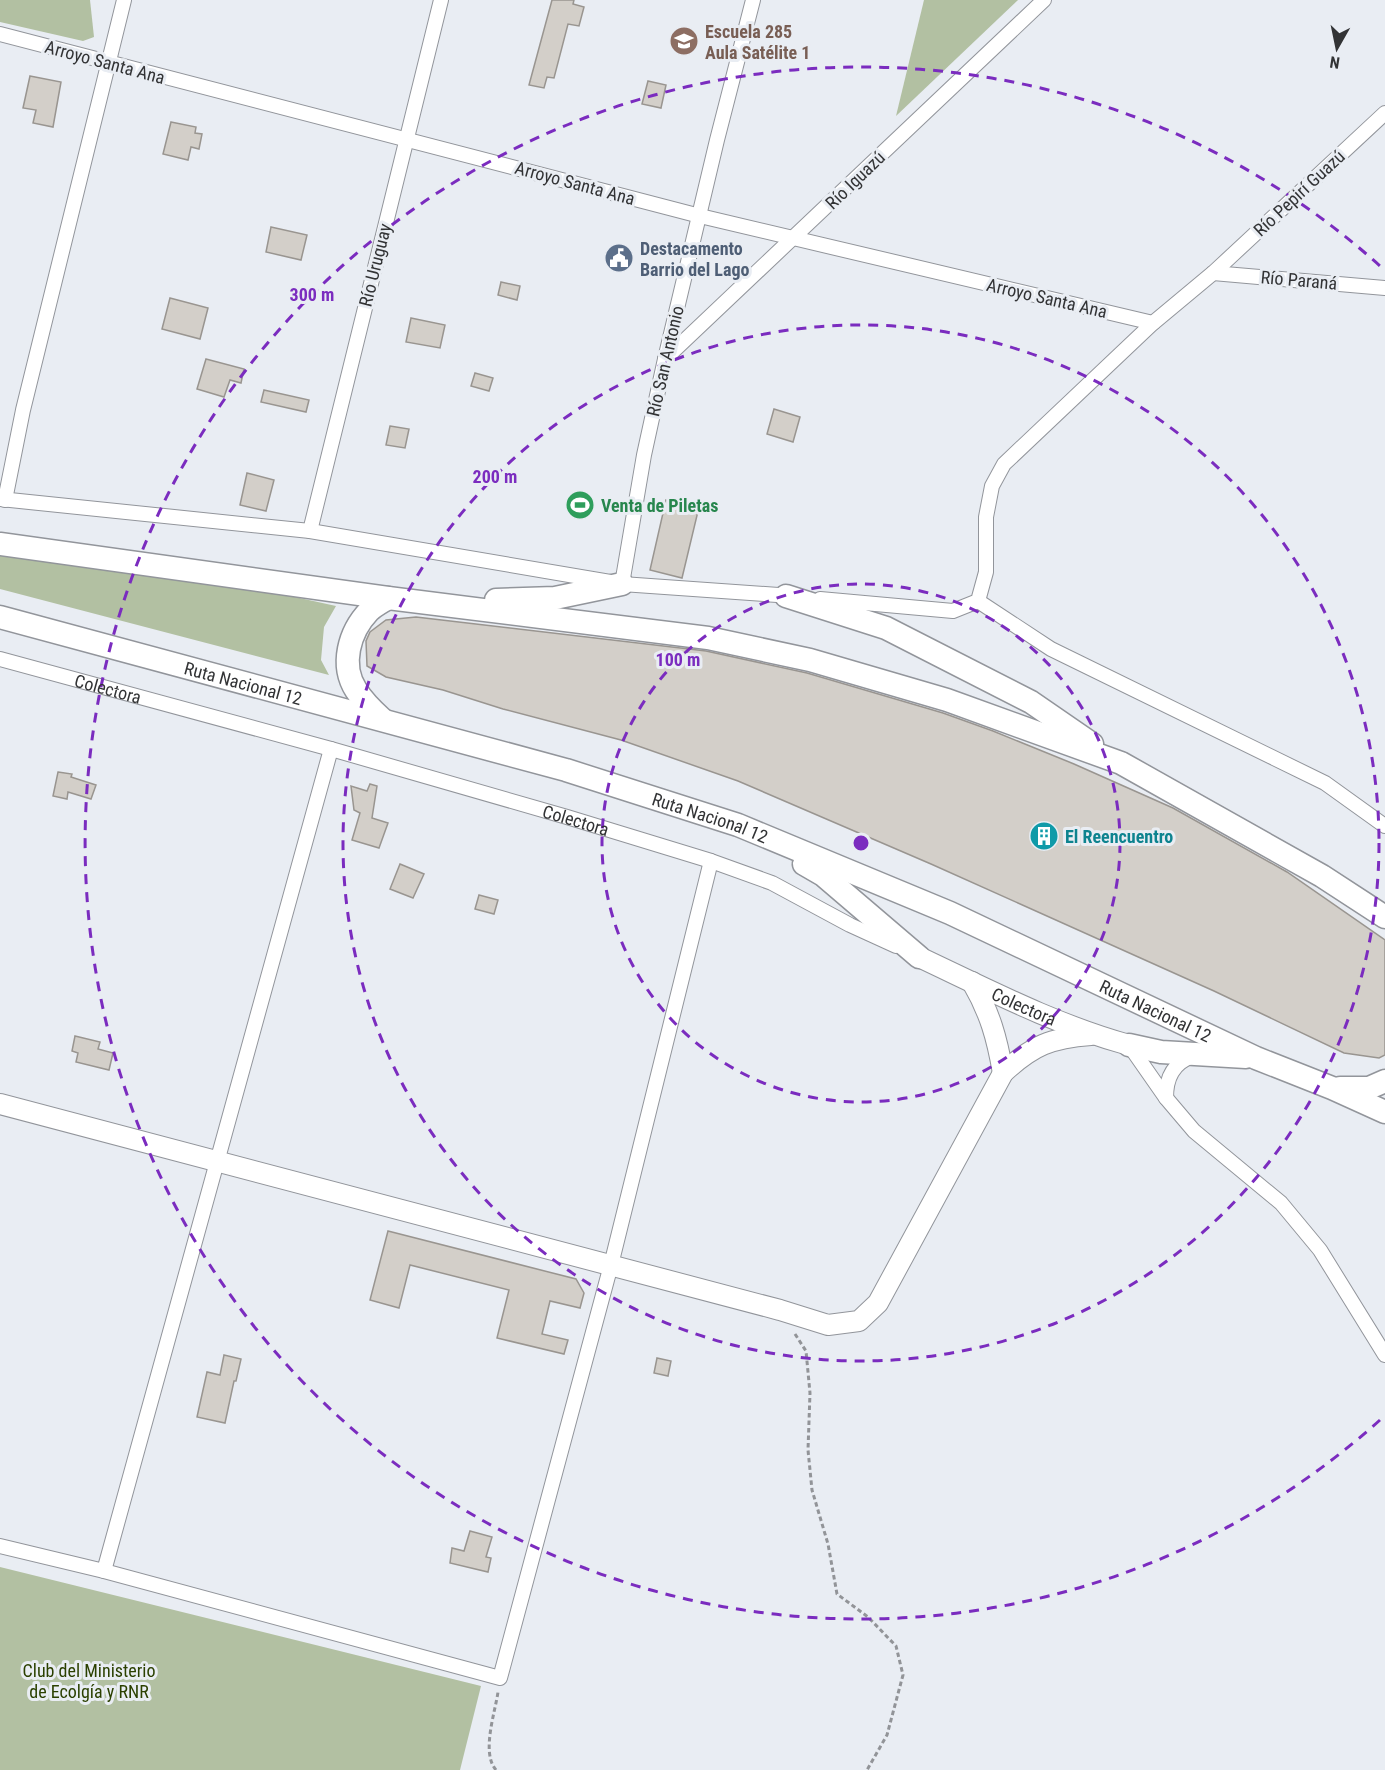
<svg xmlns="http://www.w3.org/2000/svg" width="1385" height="1770" font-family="'Roboto Condensed',sans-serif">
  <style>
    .green { fill: #b2c0a2 }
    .building { fill: #d3cfc9; stroke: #999590; stroke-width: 1.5 }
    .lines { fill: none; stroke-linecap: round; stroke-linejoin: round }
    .minor-casing { stroke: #92959b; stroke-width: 16 }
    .secondary-casing { stroke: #92959b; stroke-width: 22 }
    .trunk-casing { stroke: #92959b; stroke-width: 25 }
    .path { stroke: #929498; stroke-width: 3; stroke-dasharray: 4.5 3; stroke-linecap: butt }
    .minor { stroke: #fff; stroke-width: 14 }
    .secondary { stroke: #fff; stroke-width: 20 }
    .trunk { stroke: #fff; stroke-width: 22 }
    .ring { fill: none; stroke: #7b2cbf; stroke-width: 3; stroke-dasharray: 10 8 }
    .labels { text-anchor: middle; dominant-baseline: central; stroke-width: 6; stroke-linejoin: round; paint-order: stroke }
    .education-label { font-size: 18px; font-weight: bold; fill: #785e54; stroke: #e9edf3; text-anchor: start }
    .street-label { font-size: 18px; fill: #323335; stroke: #e9edf3 }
    .service-label { font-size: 18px; font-weight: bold; fill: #4e5e75; stroke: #e9edf3; text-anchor: start }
    .leisure-label { font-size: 18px; font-weight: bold; fill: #27864d; stroke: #e9edf3; text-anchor: start }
    .culture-label { font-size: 18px; font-weight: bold; fill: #0d838f; stroke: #e9edf3; text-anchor: start }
    .park-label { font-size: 18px; fill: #2b4000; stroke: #e9edf3 }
    .centre { fill: #7b2cbf; stroke: #e9edf3; stroke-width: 3 }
    .ring-label { font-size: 18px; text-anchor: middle; font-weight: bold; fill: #7b2cbf; stroke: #e9edf3; stroke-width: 6; stroke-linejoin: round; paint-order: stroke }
  </style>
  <rect width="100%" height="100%" fill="#e9edf3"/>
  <g class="green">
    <polygon points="0,0 90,0 94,37 83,41 0,22"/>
    <polygon points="924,0 1018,0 896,116"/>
    <polygon points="0,555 249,587 336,606 324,627 321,660 329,675 0,589"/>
    <polygon points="0,1567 481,1686 460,1770 0,1770"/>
  </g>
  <g class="building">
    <polygon points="552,0 574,0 573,4 584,7 579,26 568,24 554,78 547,77 544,88 529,85"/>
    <polygon points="30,76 61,82 53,127 33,123 36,110 23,108"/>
    <polygon points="648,81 666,85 661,108 642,104"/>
    <polygon points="171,122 196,127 195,133 202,134 199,149 191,147 188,160 163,154"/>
    <polygon points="271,227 307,235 301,260 266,252"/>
    <polygon points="501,282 520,286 517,300 498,295"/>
    <polygon points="170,298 208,308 200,339 162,329"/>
    <polygon points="411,318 445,325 440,348 406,342"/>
    <polygon points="206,359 244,369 241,383 230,380 224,397 197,389"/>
    <polygon points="475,373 493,378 489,391 471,386"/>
    <polygon points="264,390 309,400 306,412 261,402"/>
    <polygon points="774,409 800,417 793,442 767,434"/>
    <polygon points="390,426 409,429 405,448 386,445"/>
    <polygon points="247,473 274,480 266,511 240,505"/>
    <polygon points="666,500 699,507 682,578 650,570"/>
    <polygon points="416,617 706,651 807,673 943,713 993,731 1074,764 1173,808 1287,872 1385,940 1385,1055 1379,1058 1344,1053 1214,991 931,864 738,781 621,740 503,709 443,690 386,677 367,666 366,641 370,632 386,620"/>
    <polygon points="58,772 72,774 71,777 96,785 91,799 68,792 67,799 53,796"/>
    <polygon points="370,784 377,786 372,818 388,823 379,848 352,840 360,813 354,810 351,786 367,791"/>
    <polygon points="400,864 424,874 413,898 390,889"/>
    <polygon points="479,895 498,900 494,914 475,909"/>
    <polygon points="75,1036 100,1042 98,1049 113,1053 109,1070 76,1062 78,1053 72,1051"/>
    <polygon points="388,1231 576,1279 584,1293 580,1308 550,1301 542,1334 568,1340 564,1354 497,1338 509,1290 410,1265 399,1308 370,1300"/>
    <polygon points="224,1355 241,1359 236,1381 234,1381 225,1423 197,1417 207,1372 220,1375"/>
    <polygon points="657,1358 671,1361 668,1376 654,1373"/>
    <polygon points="470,1531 492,1537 486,1557 491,1558 488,1572 450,1563 452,1548 464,1551"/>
  </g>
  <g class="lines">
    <g class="minor-casing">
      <g id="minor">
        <polyline points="0,34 700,216 1153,323"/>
        <polyline points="1213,273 1385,288"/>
        <polyline points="665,359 1044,0"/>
        <polyline points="0,499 310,531 622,584 792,596"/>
        <polyline points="5,500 23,410 124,0"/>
        <polyline points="310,531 441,0"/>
        <polyline points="622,584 644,455 665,359 717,140 753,0"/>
        <polyline points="820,599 953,611 978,601 986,572 986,517 992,486 1004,464 1153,323 1213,273 1385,113"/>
        <polyline points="978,601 1051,649 1325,783 1385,826"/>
        <path id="s1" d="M0,659L331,749L567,817L711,861L772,883L850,925L896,946"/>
        <polyline points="1129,1045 1166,1098 1194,1131 1281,1203 1320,1250 1385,1355"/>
        <path d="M1166,1098C1166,1078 1173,1063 1193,1056"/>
        <polyline points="0,1546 104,1571 500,1678 611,1265 711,861"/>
        <polyline points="104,1571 331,749"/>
      </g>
    </g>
    <g class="secondary-casing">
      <g id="secondary">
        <path id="s2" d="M919,957C987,989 1056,1025 1129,1045"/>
        <path d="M972,982C990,1013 997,1038 1003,1073"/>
        <path d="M0,1104L780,1310L828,1325L859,1321L878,1303L1003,1073C1033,1045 1051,1038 1091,1035"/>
      </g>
    </g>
    <g class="trunk-casing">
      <g id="trunk">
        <polyline points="0,544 388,598 708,638 810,660 947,700 1121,763 1322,876 1385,917"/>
        <polyline points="786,596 886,628 1031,702 1092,744"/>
        <polyline points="496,600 555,598 622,584"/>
        <path id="s3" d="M0,617L566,770L738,825L950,913L1256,1058L1332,1088L1385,1112"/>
        <path d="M382,719C372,710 363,701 356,690C340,665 349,632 369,611C374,606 382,602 388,598"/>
        <polyline points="804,864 823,875 919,957"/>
        <polyline points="1129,1045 1161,1052 1246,1057"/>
        <polyline points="1340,1088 1369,1088 1385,1081"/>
      </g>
    </g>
    <g class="path">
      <polyline points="795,1334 806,1351 810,1393 808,1450 812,1490 828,1544 837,1594 868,1617 896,1646 903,1675 887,1735 867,1770"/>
      <path d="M496,1770C481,1753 495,1713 498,1692"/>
    </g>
    <use href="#minor" class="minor"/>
    <use href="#secondary" class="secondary"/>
    <use href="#trunk" class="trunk"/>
  </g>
  <g class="ring">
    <circle cx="861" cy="843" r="259"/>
    <circle cx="861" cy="843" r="518"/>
    <path d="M1380 1420A776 776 0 1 1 1380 266"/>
  </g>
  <defs>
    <g id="school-disc" transform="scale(1.5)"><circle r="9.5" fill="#8d6e63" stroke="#e9edf3"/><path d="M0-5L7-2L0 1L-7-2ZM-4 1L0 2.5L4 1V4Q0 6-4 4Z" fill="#fff"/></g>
    <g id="civic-disc" transform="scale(1.5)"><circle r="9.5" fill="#5c6f8a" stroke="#e9edf3"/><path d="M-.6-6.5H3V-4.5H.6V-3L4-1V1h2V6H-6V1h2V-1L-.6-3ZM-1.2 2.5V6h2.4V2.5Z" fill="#fff"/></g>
    <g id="stadium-disc" transform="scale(1.5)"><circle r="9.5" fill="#2e9e5b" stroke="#e9edf3"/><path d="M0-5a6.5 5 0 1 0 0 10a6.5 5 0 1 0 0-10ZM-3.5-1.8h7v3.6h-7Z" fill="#fff"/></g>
    <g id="building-disc" transform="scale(1.5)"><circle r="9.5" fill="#0f9aa8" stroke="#e9edf3"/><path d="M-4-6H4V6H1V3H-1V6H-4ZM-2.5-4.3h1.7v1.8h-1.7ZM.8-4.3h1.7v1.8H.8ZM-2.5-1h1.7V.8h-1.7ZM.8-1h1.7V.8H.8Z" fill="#fff"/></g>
  </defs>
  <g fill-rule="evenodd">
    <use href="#school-disc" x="684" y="41"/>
    <use href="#civic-disc" x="619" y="258"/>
    <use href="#stadium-disc" x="580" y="505"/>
    <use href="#building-disc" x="1044" y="836"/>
  </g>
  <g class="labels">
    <g class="education-label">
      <text x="705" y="31">Escuela 285<tspan x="705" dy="21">Aula Satélite 1</tspan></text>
    </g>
    <g class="street-label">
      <text transform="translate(105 62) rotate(15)">Arroyo Santa Ana</text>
      <text transform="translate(855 180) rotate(-44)">Río Iguazú</text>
      <text transform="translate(575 183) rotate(15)">Arroyo Santa Ana</text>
      <text transform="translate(1299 193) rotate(-43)">Río Pepirí Guazú</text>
      <text transform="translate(375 265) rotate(-76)">Río Uruguay</text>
      <text transform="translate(1299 280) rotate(5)">Río Paraná</text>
      <text transform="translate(1047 298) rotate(13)">Arroyo Santa Ana</text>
      <text transform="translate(665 361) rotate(-77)">Río San Antonio</text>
      <text stroke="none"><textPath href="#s3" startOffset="252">Ruta Nacional 12</textPath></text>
      <text stroke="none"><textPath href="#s1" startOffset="112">Colectora</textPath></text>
      <text stroke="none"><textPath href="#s3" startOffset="738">Ruta Nacional 12</textPath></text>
      <text stroke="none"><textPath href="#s1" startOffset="598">Colectora</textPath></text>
      <text stroke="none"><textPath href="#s2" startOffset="116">Colectora</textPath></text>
      <text stroke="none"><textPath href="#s3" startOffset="1224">Ruta Nacional 12</textPath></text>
    </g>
    <g class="service-label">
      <text x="640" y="248">Destacamento<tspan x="640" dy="21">Barrio del Lago</tspan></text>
    </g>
    <g class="leisure-label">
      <text x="601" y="505">Venta de Piletas</text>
    </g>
    <g class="culture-label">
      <text x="1065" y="836">El Reencuentro</text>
    </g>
    <g class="park-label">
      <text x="89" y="1670">Club del Ministerio<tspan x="89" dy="21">de Ecolgía y RNR</tspan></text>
    </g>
  </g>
  <circle cx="861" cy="843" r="9" class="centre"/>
  <g class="ring-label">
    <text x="312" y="301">300 m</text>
    <text x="495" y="483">200 m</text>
    <text x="678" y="666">100 m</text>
  </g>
  <g transform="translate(1337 48) rotate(189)" stroke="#e9edf3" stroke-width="4.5" paint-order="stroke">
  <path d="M0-4.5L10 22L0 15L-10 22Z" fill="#323335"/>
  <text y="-9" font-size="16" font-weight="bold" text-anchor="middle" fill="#323335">N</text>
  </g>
</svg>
